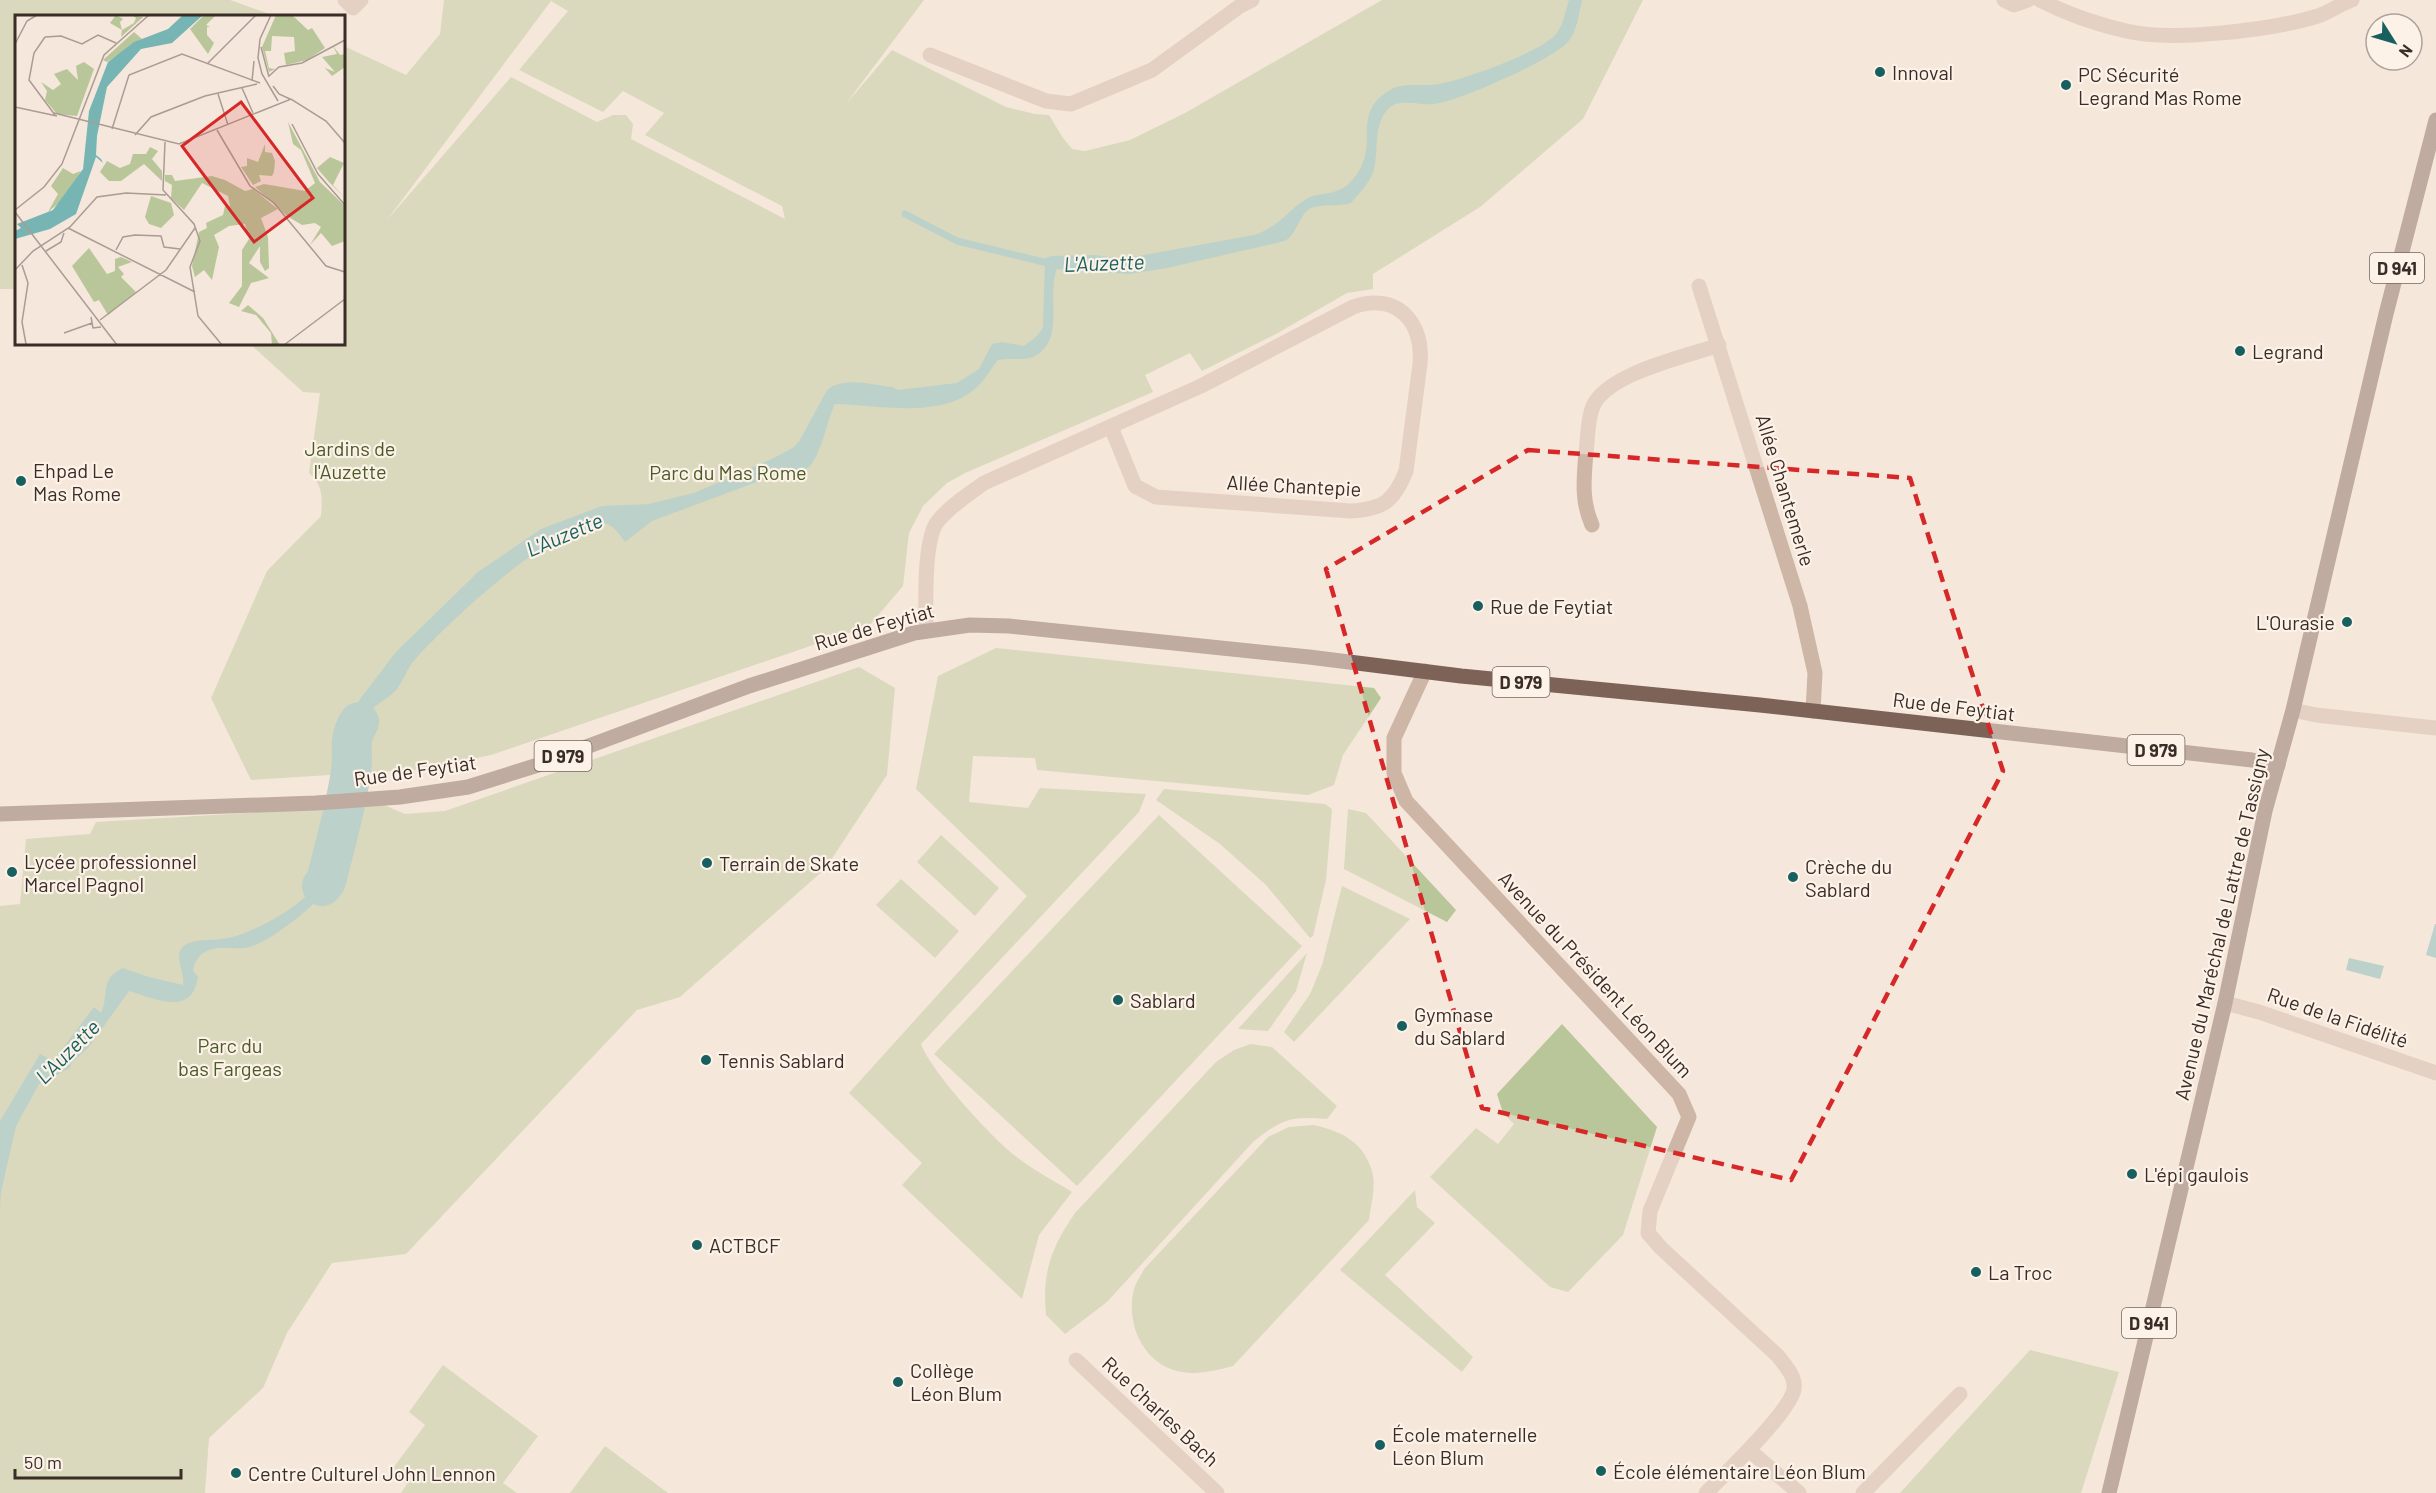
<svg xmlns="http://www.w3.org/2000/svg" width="2436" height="1493" font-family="Barlow,sans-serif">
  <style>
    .green { fill: #b9c699; fill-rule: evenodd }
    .water { fill: #77b5b5 }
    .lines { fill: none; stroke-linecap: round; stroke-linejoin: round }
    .stream { stroke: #77b5b5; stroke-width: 7 }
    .river { stroke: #77b5b5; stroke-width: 40 }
    .pedestrian { stroke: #ceb6a6; stroke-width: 15 }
    .minor { stroke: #ceb6a6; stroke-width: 15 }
    .tertiary { stroke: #ceb6a6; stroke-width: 15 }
    .primary { stroke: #7d6257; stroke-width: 15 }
    .marked { fill: none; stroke: #d62828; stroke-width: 4.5; stroke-dasharray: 12 8; stroke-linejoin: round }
    .poi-dot { fill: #185f60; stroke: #fcf2e8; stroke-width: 2 }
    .labels { text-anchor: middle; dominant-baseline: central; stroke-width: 4.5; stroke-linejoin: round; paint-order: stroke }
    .shield { fill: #fcf2e8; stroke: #746761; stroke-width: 1.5 }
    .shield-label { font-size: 18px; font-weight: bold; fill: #3a2c27 }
    .poi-label { font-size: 20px; fill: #3a2c27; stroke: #fcf2e8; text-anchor: start }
    .park-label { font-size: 20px; fill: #4b5b28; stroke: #fcf2e8 }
    .street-label { font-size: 20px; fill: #3a2c27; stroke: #fcf2e8 }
    .water-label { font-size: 21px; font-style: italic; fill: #185f60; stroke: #fcf2e8 }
    .inset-road { fill: none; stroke: #aa9c93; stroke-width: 1.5 }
    .view { fill: #d62828; fill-opacity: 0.15; stroke: #d62828; stroke-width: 3 }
    .inset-edge { fill: none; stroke: #3a2c27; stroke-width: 3 }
  </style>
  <rect width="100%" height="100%" fill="#f5e7db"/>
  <g class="green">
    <polygon points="0,0 230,0 275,16 16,16 16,289 0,289"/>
    <path d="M444,0H924L845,105L892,50L1006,107L1035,114L1049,115L1063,138L1072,149L1085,151L1130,140L1185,113L1382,0H1643L1583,119L1480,207L1373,274V289L1347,293L1276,334L1202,371L1190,353L1145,375L1153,392L965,473L947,483L923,506L909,533L903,586L869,626L491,755L425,769L251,780L211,698L267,571L321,516C322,498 324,486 309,473L320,393L303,392L250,344H344V46L406,75L440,34ZM551,1L568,11L519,70L603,112L623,91L664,113L645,135L782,206L785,219L631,139L633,124L626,115H613L597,122L511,77L387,220Z"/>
    <path d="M996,648L1374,688L1381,698L1343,755L1334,785L1308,795L1037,770L1035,758L973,756L969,802L1028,808L1040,788L1146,794L1139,812L921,1044C930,1070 991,1137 1013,1154C1031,1169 1053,1180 1072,1192L1039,1235L1022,1299L902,1185L922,1163L849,1093L1027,896L916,789L938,676Z"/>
    <polygon points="859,667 895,688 887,775 825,869 680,997 637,1010 406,1254 332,1263 287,1333 263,1388 209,1438 205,1493 0,1493 0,906 20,904 26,839 90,834 96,822 384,805 405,814 445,811"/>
    <polygon points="1164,789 1325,804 1332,809 1326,880 1313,936 1310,938 1266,885 1220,844 1156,800"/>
    <polygon points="1348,809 1366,813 1456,910 1447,922 1344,869"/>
    <polygon points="1159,815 1302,946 1077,1186 934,1054"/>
    <polygon points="941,835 999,888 975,916 917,862"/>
    <polygon points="901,879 959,931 935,958 876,905"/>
    <polygon points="1342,886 1410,919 1294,1042 1284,1032 1310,994 1322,965"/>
    <polygon points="1307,953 1296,991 1268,1031 1238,1029"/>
    <polygon points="1562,1024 1657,1127 1623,1235 1568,1292 1550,1287 1430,1177 1476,1128 1498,1144 1514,1124 1503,1113 1497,1094"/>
    <path d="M1251,1044L1272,1047L1337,1106L1327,1119C1290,1116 1282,1119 1253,1142L1107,1302L1065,1334L1046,1315C1042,1272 1051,1248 1075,1213L1216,1062L1234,1050Z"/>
    <path d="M1314,1125C1340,1131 1362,1141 1371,1168C1377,1184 1371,1204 1369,1220L1233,1366C1217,1370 1200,1375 1182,1372C1144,1366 1125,1324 1134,1289C1136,1282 1141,1275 1145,1268L1268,1137L1289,1127Z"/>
    <polygon points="1415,1190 1417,1207 1435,1223 1385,1275 1473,1357 1462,1372 1340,1270"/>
    <polygon points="2030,1350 2119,1372 2081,1493 1900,1493"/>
    <polygon points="443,1365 538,1436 503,1483 517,1493 401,1493 407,1484 391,1471 425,1425 409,1412"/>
    <polygon points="605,1446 668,1493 570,1493"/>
  </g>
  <g class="water">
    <path d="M1569,0H1582C1579,13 1577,33 1567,43C1549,61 1460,101 1434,104C1421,106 1400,98 1389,108C1373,123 1379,149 1374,169C1371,182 1359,193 1351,203C1339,207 1318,203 1308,210C1298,218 1297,234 1285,241L1167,268L1129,274L1057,269C1046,295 1066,339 1035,356C1026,361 1009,358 998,360C991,368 986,379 978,386C944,420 879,405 835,404C827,418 820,465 804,470C800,471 794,470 789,470L652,521L625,542C618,533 613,523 601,523C557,520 441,628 412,663C406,671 403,682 396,690C387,700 372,706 365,717C354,734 356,755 355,775H344L346,724L360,699L396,652L478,572L541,529L602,506L649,504L694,493L774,458L794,447L800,440L827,390C844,376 872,385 892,387L898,390L957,383L979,369L992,344L1002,342L1024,346L1035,338L1043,328L1045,258L1051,256L1095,255L1122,259L1254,235C1280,226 1285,213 1306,199C1311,196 1317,195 1323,194C1342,192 1352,184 1361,167C1376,139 1353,112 1390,90C1403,82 1424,87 1439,84C1465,79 1535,54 1553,37C1563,29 1565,12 1569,0Z"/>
    <path d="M341,833C338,851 337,870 329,886C319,904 269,942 250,947C237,950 221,946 209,950C199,954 195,961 193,971L198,977C192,1018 154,998 129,991L88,1048L71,1063L70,1068L39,1084L16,1126L1,1192L0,1208V1121L40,1054L53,1061L94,1007L101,1013C110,995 98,980 123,968L149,977L183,985C185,974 175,958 181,949C189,938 209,941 221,939C251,936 306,905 321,878C328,865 329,848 332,834Z"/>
    <polygon points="2435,924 2436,924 2436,958 2426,955"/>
    <polygon points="2349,958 2384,966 2380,979 2346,970"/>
  </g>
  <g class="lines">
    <polyline class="stream" points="905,214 957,241 1052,264"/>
    <path class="river" d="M322,886L326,881C335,845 346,808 351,771C354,751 347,741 359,722"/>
    <polyline class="pedestrian" points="2004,0 2014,5 2028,0"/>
    <g class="minor">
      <polyline points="345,0 353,8 361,0"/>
      <path d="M2040,0C2067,14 2096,24 2126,31C2173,42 2272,30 2318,16C2330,12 2340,4 2352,0"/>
      <polyline points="930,55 1046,101 1071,104 1152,70 1240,6 1252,0"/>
      <polyline points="1699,286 1800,606 1815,673 1813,711"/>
      <path d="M1592,525C1581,500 1584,479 1586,452C1588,438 1587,420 1593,406C1608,373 1685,357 1719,345"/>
      <path d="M926,630C926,606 923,539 938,521C951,505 968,495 984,483L1201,386L1353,307C1396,292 1424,321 1420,364L1406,471C1394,501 1384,509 1351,511L1156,497L1135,486L1111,427"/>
      <path d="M1425,671L1394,738V773L1406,801L1679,1094L1689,1117L1650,1211L1648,1233L1661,1248L1778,1356C1785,1366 1796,1376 1794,1389C1791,1411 1725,1474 1706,1493"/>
      <polyline points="2293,710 2316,715 2436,728"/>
      <polyline points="1076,1360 1217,1493"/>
      <polyline points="1749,1450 1799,1493"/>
      <polyline points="1863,1493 1960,1394"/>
    </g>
    <polyline class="tertiary" points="2225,1003 2259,1012 2436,1073"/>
    <g class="primary">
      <polyline points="0,814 316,803 400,797 468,787 538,765 749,686 914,633 970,625 1009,626 1309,657 1461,676 1760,705 2252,760 2278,765"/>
      <polyline points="2109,1493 2225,1003 2265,811 2293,710 2386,314 2436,120"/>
    </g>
  </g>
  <path d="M0 0H2436V1493H0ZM1528,450L1910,478L2003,771L1791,1180L1482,1108L1326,569Z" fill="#f5e7db" fill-opacity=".55" fill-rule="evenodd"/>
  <path class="marked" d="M1528,450L1910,478L2003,771L1791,1180L1482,1108L1326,569Z"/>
  <g class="poi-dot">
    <circle cx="1880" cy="72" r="6"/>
    <circle cx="2066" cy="85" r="6"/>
    <circle cx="2240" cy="351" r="6"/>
    <circle cx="21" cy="481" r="6"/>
    <circle cx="1478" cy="606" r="6"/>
    <circle cx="2347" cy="622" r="6"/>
    <circle cx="707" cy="863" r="6"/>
    <circle cx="12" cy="872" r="6"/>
    <circle cx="1793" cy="877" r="6"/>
    <circle cx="1118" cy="1000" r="6"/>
    <circle cx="1402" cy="1026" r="6"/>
    <circle cx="706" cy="1060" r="6"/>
    <circle cx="2132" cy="1174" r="6"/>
    <circle cx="697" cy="1245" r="6"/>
    <circle cx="1976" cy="1272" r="6"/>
    <circle cx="898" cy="1382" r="6"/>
    <circle cx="1380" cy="1445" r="6"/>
    <circle cx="1601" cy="1471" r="6"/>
    <circle cx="236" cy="1473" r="6"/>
  </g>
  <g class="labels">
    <g class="shield">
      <rect x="2370" y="253" width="54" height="30" rx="4.5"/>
      <rect x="1492.5" y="667" width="57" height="30" rx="4.5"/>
      <rect x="2127.5" y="735" width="57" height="30" rx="4.5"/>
      <rect x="534.5" y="741" width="57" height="30" rx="4.5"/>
      <rect x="2122" y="1308" width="54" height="30" rx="4.5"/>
    </g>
    <g class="shield-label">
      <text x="2397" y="268">D 941</text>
      <text x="1521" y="682">D 979</text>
      <text x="2156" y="750">D 979</text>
      <text x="563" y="756">D 979</text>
      <text x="2149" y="1323">D 941</text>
    </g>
    <g class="poi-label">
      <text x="1892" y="72">Innoval</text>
      <text x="2078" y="74">PC Sécurité<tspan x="2078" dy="23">Legrand Mas Rome</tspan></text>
      <text x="2252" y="351">Legrand</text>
      <text x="33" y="470">Ehpad Le<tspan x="33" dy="23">Mas Rome</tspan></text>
      <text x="1490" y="606">Rue de Feytiat</text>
      <text x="2335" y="622" text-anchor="end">L'Ourasie</text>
      <text x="24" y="861">Lycée professionnel<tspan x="24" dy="23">Marcel Pagnol</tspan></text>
      <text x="719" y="863">Terrain de Skate</text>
      <text x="1805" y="866">Crèche du<tspan x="1805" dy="23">Sablard</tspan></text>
      <text x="1130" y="1000">Sablard</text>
      <text x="1414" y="1014">Gymnase<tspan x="1414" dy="23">du Sablard</tspan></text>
      <text x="718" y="1060">Tennis Sablard</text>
      <text x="2144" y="1174">L'épi gaulois</text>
      <text x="709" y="1245">ACTBCF</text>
      <text x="1988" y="1272">La Troc</text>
      <text x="910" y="1370">Collège<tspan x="910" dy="23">Léon Blum</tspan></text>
      <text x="1392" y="1434">École maternelle<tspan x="1392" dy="23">Léon Blum</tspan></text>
      <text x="1613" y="1471">École élémentaire Léon Blum</text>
      <text x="248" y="1473">Centre Culturel John Lennon</text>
    </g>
    <g class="park-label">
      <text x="350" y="448">Jardins de<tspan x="350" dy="23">l'Auzette</tspan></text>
      <text x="728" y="472">Parc du Mas Rome</text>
      <text x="230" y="1045">Parc du<tspan x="230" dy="23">bas Fargeas</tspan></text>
    </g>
    <g class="street-label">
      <text transform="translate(1294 485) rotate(3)">Allée Chantepie</text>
      <text transform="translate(1786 490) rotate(73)">Allée Chantemerle</text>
      <text transform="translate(874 626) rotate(-16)">Rue de Feytiat</text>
      <text transform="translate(1954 706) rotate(7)">Rue de Feytiat</text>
      <text transform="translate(415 770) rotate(-8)">Rue de Feytiat</text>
      <text transform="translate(2221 924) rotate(-77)">Avenue du Maréchal de Lattre de Tassigny</text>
      <text transform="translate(1596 974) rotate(47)">Avenue du Président Léon Blum</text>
      <text transform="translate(2338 1017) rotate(19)">Rue de la Fidélité</text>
      <text transform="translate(1161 1411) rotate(43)">Rue Charles Bach</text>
    </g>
    <g class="water-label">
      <text transform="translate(1104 262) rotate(-2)">L'Auzette</text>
      <text transform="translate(564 534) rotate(-23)">L'Auzette</text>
      <text transform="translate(67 1051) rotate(-45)">L'Auzette</text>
    </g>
  </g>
  <g transform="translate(15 15)">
    <rect width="330" height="330" fill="#f5e7db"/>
    <path d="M101,0L108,4L105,7L107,15L119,8L121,3L117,0L128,2L106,22L107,15L95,8ZM189,0H201L191,10L195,12H192V20L199,28L193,39L175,14ZM261,0H277L293,15L297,13L310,33L292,45L271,50L269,38L280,36L279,22L257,21L256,36H250L254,53L260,54L254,57L247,32ZM119,17L127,24L92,47L88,45ZM318,31L325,40L330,39V52L317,61L310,53L320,57L307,42L322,39ZM69,47L79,54L62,101L42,99L30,85L32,76L26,67L38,75L46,69L39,59L52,54L63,65L61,51ZM273,107L305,167L330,191V226L317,231L306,218L295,230L306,212L300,208L287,210L272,201L240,172L249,169L290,176L300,168L286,135L278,129ZM250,129V137L257,138L260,146L259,157L257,161L244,160L246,166L238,170L226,152L232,151V143L243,147ZM135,132L143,136L137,144L147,156V166L129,149L106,166H94L85,157L92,146L105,153L115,149L118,139H131ZM315,142L329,148L318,170L330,183L314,167L302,153ZM48,153L58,159L66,156L51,182L33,197L43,179L36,171ZM150,160H157L160,166L197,161L210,165L230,176L238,174L263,194L246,203L253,222L254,253L250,256L245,247V231L234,248L254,263L236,268L224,292L214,288L227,271V235L234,224L230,209L214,211L199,220L204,232L197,265L189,255L180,262L177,251L184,217L192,213L191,208L208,200L210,191H215L213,181L187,168L169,195L156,183L157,170L150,166ZM136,181L156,188L159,200L146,213L134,209L130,202ZM74,233L92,259L100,256V244L106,242L117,247L103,252L109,259L106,262L121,277L93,300L84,285L79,287L57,251ZM233,290L248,303L265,330H257L256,318L241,300L226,296Z" fill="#b9c699"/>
    <path d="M168,0H188L157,28L126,34L92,72L82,121L81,140L86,144L88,148L81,142L61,199L35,214L0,224V216L6,213L2,209L38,195L68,154L74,96L93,47L119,27L153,14Z" fill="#77b5b5"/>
    <path class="inset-road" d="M256,0L245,24L243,43L247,59L263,86M30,22L19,38L14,65L40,100M30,22L46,21L67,29L83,20L101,28M0,29L12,6L22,0M246,32L254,62M193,48L241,0M254,61L264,52L287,48L330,25M237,66L239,46M258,71L264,79L275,84M227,73L238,98M203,79L213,110M0,92L42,101M39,98L164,129L276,84L311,106L330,128M277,109L303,159L330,190M97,114L114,60L167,39L245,68M202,115L235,171L259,188L311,251L330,257M120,120L136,102L190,81L242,69M150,127L148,175L179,209L185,226L175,252L183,301L207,330M0,195L29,172L47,149L89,40L134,0M0,197L102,330M53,213L180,277M101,235L108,222L120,220L146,221L149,232L165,234M31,236L46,227L49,218M7,250L13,268L7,307L11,329M0,255L18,236L55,212L82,182L111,178L151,180M76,302L78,313L86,312M85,305L151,255L180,213M49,318L77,308M269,330L330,284"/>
    <path class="view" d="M226,87L298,183L239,227L167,131Z"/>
    <rect width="330" height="330" class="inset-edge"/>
  </g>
  <g transform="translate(2394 42) rotate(127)"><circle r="28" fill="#fcf2e8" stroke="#aea39b" stroke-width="1.5"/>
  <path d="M0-4.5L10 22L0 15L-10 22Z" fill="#185f60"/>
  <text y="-9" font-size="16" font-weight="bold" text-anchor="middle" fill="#3a2c27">N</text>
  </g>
  <path d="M15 1469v9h166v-9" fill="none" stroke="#3a2c27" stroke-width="3"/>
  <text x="24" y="1469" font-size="18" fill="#3a2c27" stroke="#fcf2e8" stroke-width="4.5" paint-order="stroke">50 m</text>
</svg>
